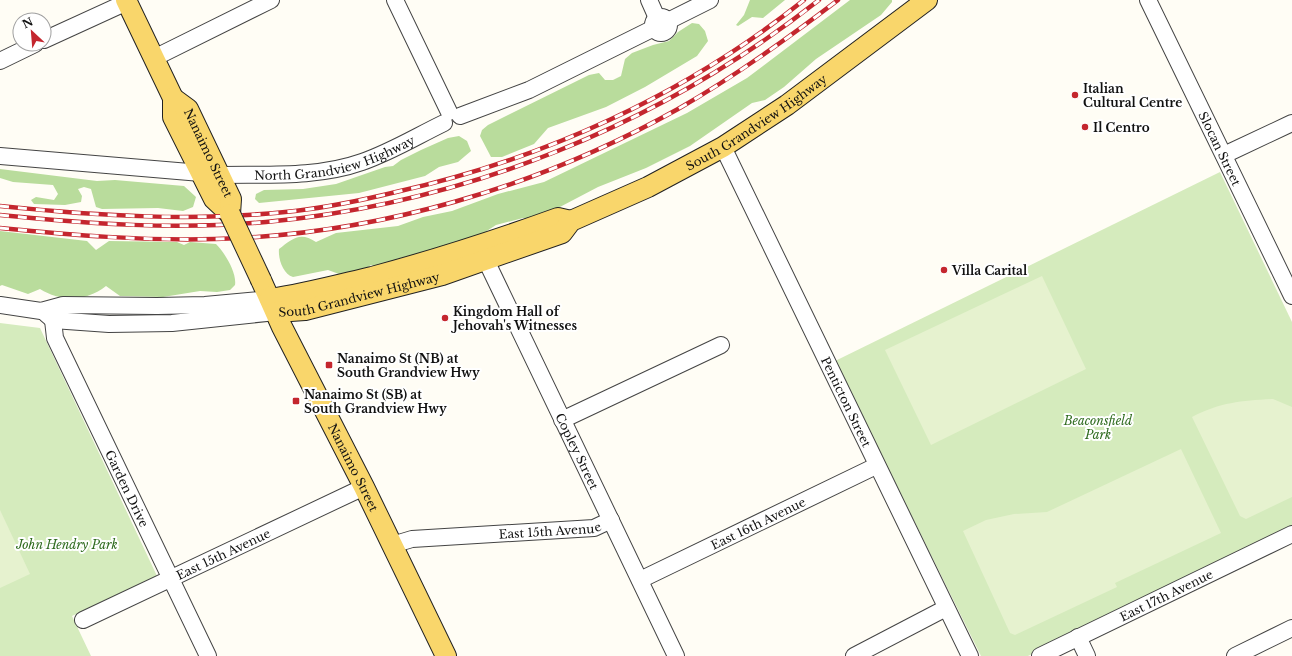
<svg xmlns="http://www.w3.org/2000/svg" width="1292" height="656" font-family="'Libre Baskerville',serif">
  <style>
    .green { fill: #d5ebbd }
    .forest { fill: #b9dc9c }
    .pitch { fill: #e6f2cf }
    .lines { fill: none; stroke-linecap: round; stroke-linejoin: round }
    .minor-casing { stroke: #444; stroke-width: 18 }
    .major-casing { stroke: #222; stroke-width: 22 }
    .minor { stroke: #fff; stroke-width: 16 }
    .major { stroke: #f9d66b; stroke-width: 20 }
    .rail-casing { stroke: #c4262e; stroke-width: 4.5 }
    .rail { stroke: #fff; stroke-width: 3; stroke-dasharray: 9; stroke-linecap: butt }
    .major-bridge-casing { stroke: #222; stroke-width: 22; stroke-linecap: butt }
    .major-bridge { stroke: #f9d66b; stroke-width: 20 }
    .poi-dot { fill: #c4262e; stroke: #fff; stroke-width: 1.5 }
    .labels { text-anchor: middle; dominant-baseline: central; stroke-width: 4; stroke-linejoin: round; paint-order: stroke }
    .poi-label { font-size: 12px; font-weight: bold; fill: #111; stroke: #fff; text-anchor: start }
    .street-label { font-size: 12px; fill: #111; stroke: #fff }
    .park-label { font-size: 12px; font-style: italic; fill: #2f6b1f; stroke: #fff }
  </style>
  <rect width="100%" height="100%" fill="#fffdf5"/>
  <g class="green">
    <polygon points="1220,172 1292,322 1292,527 1028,656 981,656 835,361"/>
    <polygon points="0,323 40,328 157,576 72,616 91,656 0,656"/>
  </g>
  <g class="forest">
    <polygon points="750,0 785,0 763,18 752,17 738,26 736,25 744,15"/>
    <path d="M850,0H892V2L881,15L816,59L784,87L765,100L752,103L690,146L646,168L598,187L537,219L523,218L496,225L476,238L397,259L380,268L371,265L365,269L339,274L328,270L293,277C283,274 278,259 279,249C292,239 300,231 316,242L336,233L398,226L423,217L452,211L498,194L544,182L687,113L747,78Z"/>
    <polygon points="692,23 699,24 705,31 708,41 697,56 645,87 606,107 548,128 534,144 502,157 491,157 480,136 482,130 488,125 589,75 599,73 605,80 613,80 621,76 625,59 632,53 653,45 669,41 678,32"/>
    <polygon points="459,136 467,141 471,151 458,162 439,167 425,176 359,193 259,203 255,199 256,194 264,190 303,189 336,184 385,167 393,166 401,160 421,150 448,138"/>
    <polygon points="0,169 97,181 115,180 184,186 196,197 193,207 183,211 158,208 102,209 96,207 91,189 84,187 78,189 82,196 81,202 65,205 34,204 31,200 36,197 54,200 58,194 53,185 13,182 0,178"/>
    <path d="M0,231L87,241L96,250L109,241L177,242L184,245L190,242L216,244C225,253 237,273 235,285L230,290L217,292L200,291L163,297L120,296L106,286C86,302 61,302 40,289L28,294L2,285L0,286Z"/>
  </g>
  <g class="pitch">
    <polygon points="1042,276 1086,369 931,445 885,350"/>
    <path d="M1273,399L1292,407V497L1246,519L1240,516L1192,417C1221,402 1241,401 1273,399Z"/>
    <polygon points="1181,449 1221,533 1115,583 1117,587 1015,635 1010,633 963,531 986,520 1014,514 1047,512"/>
    <polygon points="0,510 30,574 0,588"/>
  </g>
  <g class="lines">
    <g class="minor-casing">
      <g id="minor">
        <polyline points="395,0 449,112"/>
        <polyline points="649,0 657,18"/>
        <path id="s1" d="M1148,0L1292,296"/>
        <circle cx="661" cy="25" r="8"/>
        <polyline points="668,21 710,0"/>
        <polyline points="44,40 127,2"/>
        <polyline points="154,58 271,0"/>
        <polyline points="0,61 35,44"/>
        <polyline points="460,116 529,90 654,28"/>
        <path id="s2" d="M723,147L970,656"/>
        <polyline points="1224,155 1292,123"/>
        <polyline points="0,156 201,173"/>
        <path id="s3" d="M220,175C266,174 317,178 362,162C391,152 417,136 444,123"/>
        <path id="s4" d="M481,250L676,656"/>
        <polyline points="0,305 41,311 63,305 157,306 205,305 270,299"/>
        <polyline points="46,314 53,320 109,324 172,323 276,312"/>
        <path id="s5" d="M53,320L55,338L208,656"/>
        <polyline points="562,420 721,345"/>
        <path id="s6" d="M392,545L412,539L594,528L611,520"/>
        <path id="s7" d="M640,580L876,466"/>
        <path id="s8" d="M83,620L364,487"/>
        <polyline points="1078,637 1087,656"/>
        <polyline points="854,656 946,608"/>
        <path id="s9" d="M1040,656L1292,534"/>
        <polyline points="1235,656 1292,628"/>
      </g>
    </g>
    <g class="major-casing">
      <g id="major">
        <polyline points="126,0 173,98 173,117 214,199 230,214"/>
        <path id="s10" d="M173,98L188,109L231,199L230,214"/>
        <path id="s11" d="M261,280L282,327L364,487L446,656"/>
        <path d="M270,299C305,294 338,285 372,277C435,260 497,240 558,218L571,221"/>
        <path id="s12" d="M276,312L305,310L442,275L562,233L571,221L648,187L723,147L787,105L927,0"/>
      </g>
    </g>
    <use href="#minor" class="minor"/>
    <use href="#major" class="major"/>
    <g class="rail-casing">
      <g id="rail">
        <path d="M0,206C98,216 197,222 295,211C329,207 363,200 396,192C544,159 685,95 804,0"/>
        <path d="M0,215C88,224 178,230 266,222C467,203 660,125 819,0"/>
        <path d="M0,228C72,235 143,241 215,239C376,235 539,187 678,109C734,77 787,39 838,0"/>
      </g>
    </g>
    <use href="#rail" class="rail"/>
    <g class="major-bridge-casing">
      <polyline id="major-bridge" points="230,214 261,280"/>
    </g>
    <use href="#major-bridge" class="major-bridge"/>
  </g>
  <g class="poi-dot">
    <circle cx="1075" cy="95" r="4"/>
    <circle cx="1085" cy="127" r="4"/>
    <circle cx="944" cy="270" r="4"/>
    <circle cx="445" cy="318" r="4"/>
    <rect x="325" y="361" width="8" height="8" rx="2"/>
    <rect x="292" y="397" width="8" height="8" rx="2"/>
  </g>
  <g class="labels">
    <g class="poi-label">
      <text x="1083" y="88">Italian<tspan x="1083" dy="14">Cultural Centre</tspan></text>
      <text x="1093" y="127">Il Centro</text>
      <text x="952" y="270">Villa Carital</text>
      <text x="453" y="311">Kingdom Hall of<tspan x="453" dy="14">Jehovah's Witnesses</tspan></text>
      <text x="337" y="358">Nanaimo St (NB) at<tspan x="337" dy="14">South Grandview Hwy</tspan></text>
      <text x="304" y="394">Nanaimo St (SB) at<tspan x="304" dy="14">South Grandview Hwy</tspan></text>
    </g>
    <g class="street-label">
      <text stroke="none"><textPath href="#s12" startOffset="523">South Grandview Highway</textPath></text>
      <text stroke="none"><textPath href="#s1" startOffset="165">Slocan Street</textPath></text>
      <text stroke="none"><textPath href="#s10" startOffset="67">Nanaimo Street</textPath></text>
      <text stroke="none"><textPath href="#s3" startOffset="117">North Grandview Highway</textPath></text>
      <text stroke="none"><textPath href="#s12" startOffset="85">South Grandview Highway</textPath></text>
      <text stroke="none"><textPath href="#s2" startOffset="283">Penticton Street</textPath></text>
      <text stroke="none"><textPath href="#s4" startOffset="223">Copley Street</textPath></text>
      <text stroke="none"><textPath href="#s11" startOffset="209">Nanaimo Street</textPath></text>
      <text stroke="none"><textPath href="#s5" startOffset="185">Garden Drive</textPath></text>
      <text stroke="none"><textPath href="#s7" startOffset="131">East 16th Avenue</textPath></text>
      <text stroke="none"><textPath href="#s6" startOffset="159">East 15th Avenue</textPath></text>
      <text stroke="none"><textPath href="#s8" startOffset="155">East 15th Avenue</textPath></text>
      <text stroke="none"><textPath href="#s9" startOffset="140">East 17th Avenue</textPath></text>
    </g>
    <g class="park-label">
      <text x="1098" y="420">Beaconsfield<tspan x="1098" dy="14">Park</tspan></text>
      <text x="67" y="544">John Hendry Park</text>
    </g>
  </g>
  <g transform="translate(32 32) rotate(334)"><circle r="19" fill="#ffffff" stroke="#a0a0a0"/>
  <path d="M0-3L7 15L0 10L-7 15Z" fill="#c4262e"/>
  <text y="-6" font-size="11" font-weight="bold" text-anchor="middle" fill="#111111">N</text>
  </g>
</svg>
